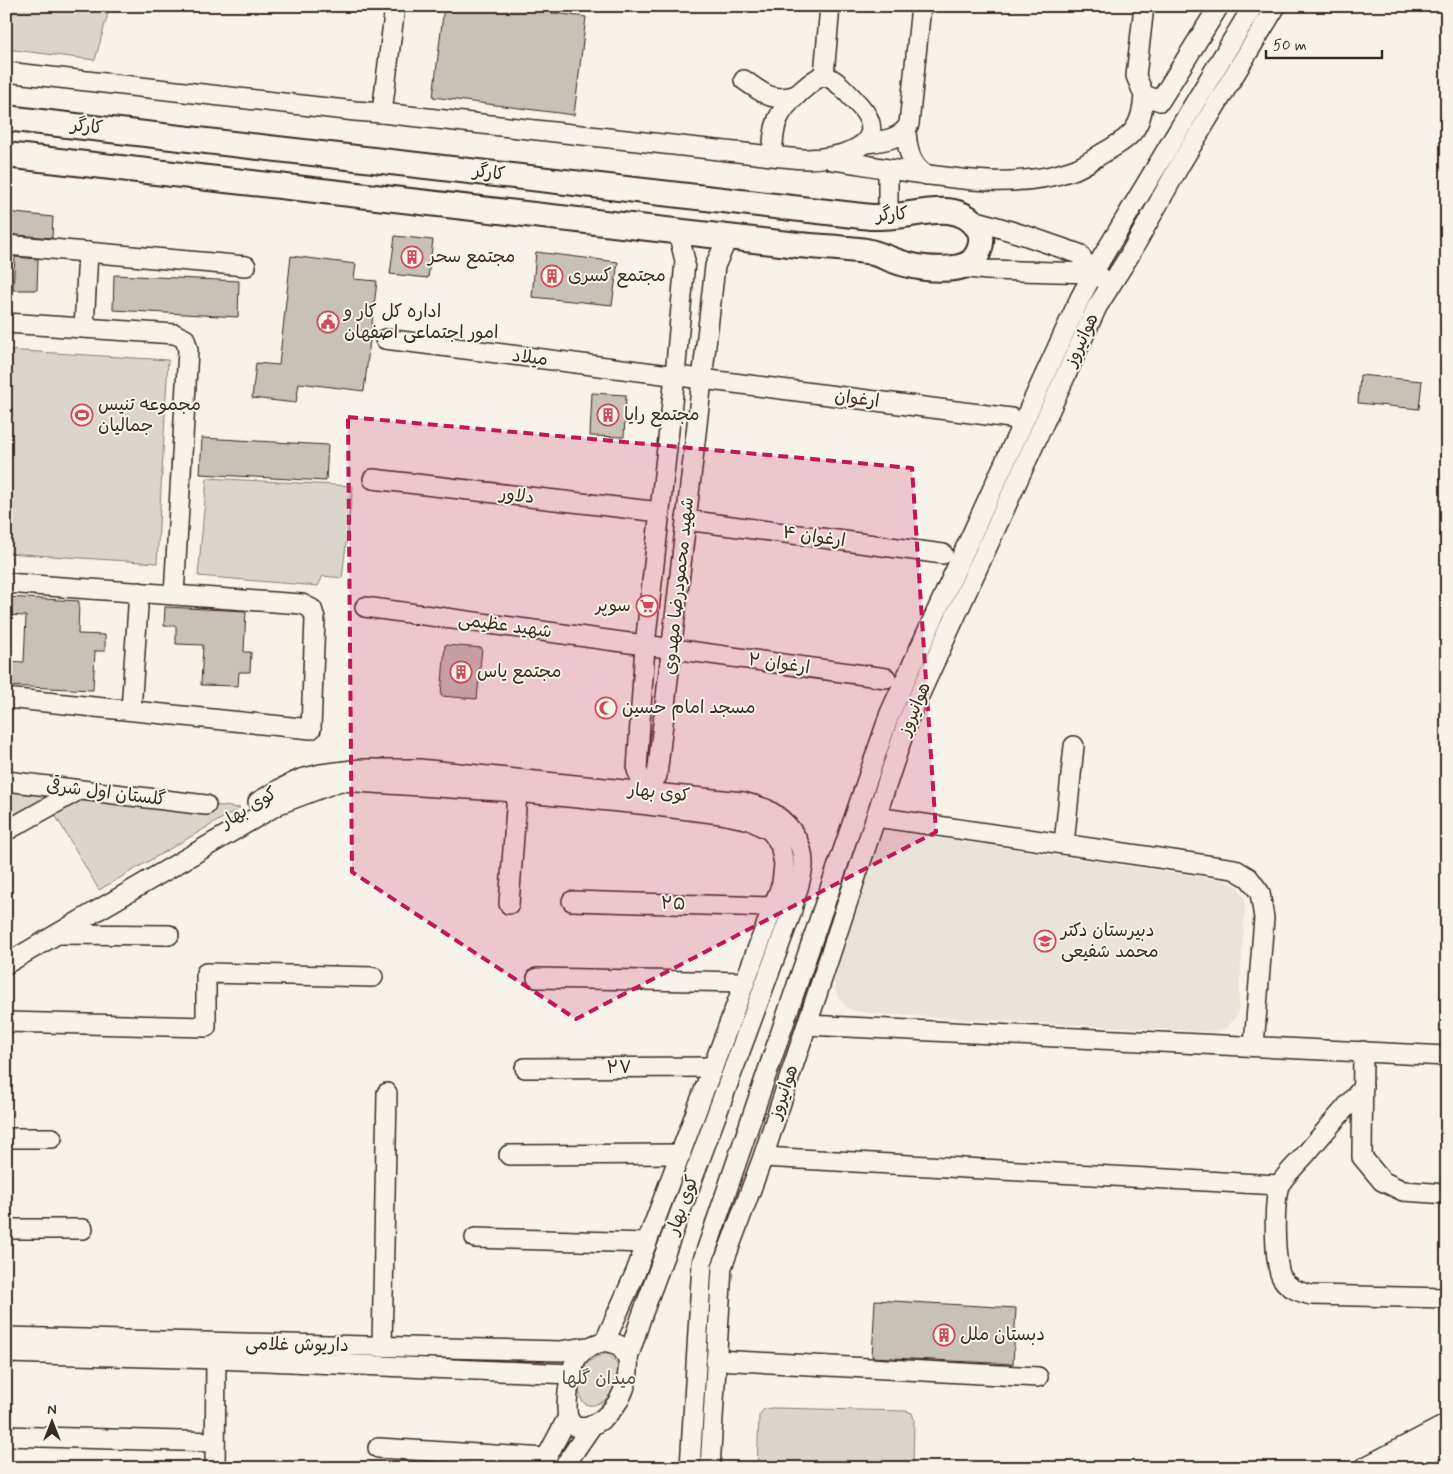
<svg xmlns="http://www.w3.org/2000/svg" width="1453" height="1474" font-family="Mynerve,'Playpen Sans Arabic',sans-serif">
  <style>
    .built { fill: #e9e4d9 }
    .green { fill: #dbd6cb; stroke: #8b8074 }
    .building { fill: #c8c1b6; stroke: #3b2a1e }
    .lines { fill: none; stroke-linecap: round; stroke-linejoin: round }
    .minor-casing { stroke: #3b2a1e; stroke-width: 22 }
    .major-casing { stroke: #3b2a1e; stroke-width: 28 }
    .minor { stroke: #f7f3e8; stroke-width: 19 }
    .major { stroke: #f7f3e8; stroke-width: 24 }
    .marked { fill: #c2185b; fill-opacity: 0.2; stroke: #c2185b; stroke-width: 4; stroke-dasharray: 10 6; stroke-linejoin: round }
    .labels { text-anchor: middle; dominant-baseline: central; stroke-width: 4; stroke-linejoin: round; paint-order: stroke }
    .street-label { font-size: 18px; fill: #3b2a1e; stroke: #f7f3e8 }
    .poi-label { font-size: 18px; fill: #3b2a1e; stroke: #f7f3e8; text-anchor: start }
    .park-label { font-size: 18px; fill: #5b4c41; stroke: #f7f3e8 }
  </style>
  <rect width="100%" height="100%" fill="#f7f3e8"/>
  <filter id="ink" filterUnits="userSpaceOnUse"><feTurbulence type="fractalNoise" baseFrequency=".02" numOctaves="2"/><feDisplacementMap in="SourceGraphic" scale="10" xChannelSelector="R" yChannelSelector="G"/><feConvolveMatrix kernelMatrix="1 2 1 2 8 2 1 2 1" color-interpolation-filters="sRGB"/></filter>
  <g filter="url(#ink)">
    <polygon class="built" points="884,830 1222,880 1232,883 1239,889 1244,897 1245,906 1238,1014 1228,1027 1213,1032 875,1014 850,1010 841,1001 835,990 834,976"/>
    <g class="green">
      <polygon points="6,6 110,6 95,60 6,49"/>
      <polygon points="6,350 168,360 157,563 6,553"/>
      <polygon points="207,478 353,486 342,578 323,576 318,586 198,576"/>
      <polygon points="6,781 240,808 99,890 50,806 6,831"/>
      <path d="M608,1353L617,1363C619,1379 616,1395 600,1403C597,1404 592,1406 588,1405C575,1402 579,1375 585,1367C591,1359 599,1355 608,1353Z"/>
      <polygon points="773,1408 906,1411 912,1413 914,1419 913,1468 757,1468 759,1416 764,1409"/>
    </g>
    <g class="building">
      <polygon points="444,6 498,6 586,17 574,115 433,97"/>
      <polygon points="6,212 53,217 52,238 6,234"/>
      <polygon points="395,236 433,240 428,278 390,274"/>
      <polygon points="536,252 618,262 612,305 532,297"/>
      <polygon points="291,256 356,264 354,279 377,281 364,391 299,383 296,403 252,398 256,363 279,365"/>
      <polygon points="15,257 38,259 37,290 13,290"/>
      <polygon points="114,275 239,281 238,317 113,310"/>
      <polygon points="1360,375 1422,381 1419,409 1358,403"/>
      <polygon points="592,393 626,395 624,437 590,436"/>
      <polygon points="202,438 328,445 326,481 200,474"/>
      <polygon points="6,597 79,601 78,634 105,635 105,651 95,651 93,690 6,686 7,661 24,662 26,616 6,615"/>
      <polygon points="165,607 246,611 244,652 251,652 250,672 239,672 238,686 201,685 203,645 176,644 176,626 164,626"/>
      <polygon points="445,645 482,648 477,699 441,696"/>
      <polygon points="875,1300 1016,1308 1013,1364 872,1357"/>
    </g>
    <g class="lines">
      <g class="minor-casing">
        <g id="minor">
          <polyline points="1144,6 1136,76 1144,95 1160,101 1219,6"/>
          <path d="M6,72L355,111L382,113L772,156C783,157 795,159 807,159C837,159 896,146 859,105C848,94 839,81 824,75C814,79 807,86 799,93C775,114 774,125 772,156"/>
          <polyline points="824,75 830,6"/>
          <path d="M744,80C763,93 772,103 797,95"/>
          <polyline points="382,113 395,6"/>
          <path d="M906,130C907,148 910,166 927,175"/>
          <path d="M866,143C881,141 901,140 909,124L921,6"/>
          <path d="M832,160C853,162 874,167 896,170C954,179 1016,190 1073,170C1084,166 1093,159 1103,153C1131,137 1142,130 1144,95"/>
          <polyline points="888,217 888,169"/>
          <polyline points="971,219 1027,236 1079,254 1092,273"/>
          <polyline points="6,245 246,266"/>
          <polyline points="959,267 987,270 1092,273 1102,278"/>
          <polyline points="6,323 175,334 185,339 188,350 174,595"/>
          <polyline points="84,328 88,252"/>
          <polyline points="385,339 1011,418"/>
          <polyline points="373,479 660,512"/>
          <polyline points="686,520 943,554"/>
          <polyline points="6,583 302,604 312,609 315,618 311,729 6,698"/>
          <polyline points="365,607 886,678"/>
          <polyline points="131,710 139,592"/>
          <polyline points="6,781 206,805"/>
          <polyline points="646,791 637,770 645,645 675,376 685,261 678,232"/>
          <polyline points="642,801 646,791 657,776 715,266 728,237"/>
          <path d="M258,802L280,789L301,779L321,774L361,769H419L743,802C750,804 759,806 766,809C786,820 804,840 803,865C802,879 794,899 791,914L641,1318L628,1358"/>
          <polyline points="876,817 1234,869 1249,878 1260,893 1264,918 1254,1046"/>
          <polyline points="6,831 79,790"/>
          <polyline points="1064,844 1074,746"/>
          <polyline points="572,901 773,907"/>
          <polyline points="509,904 518,781"/>
          <polyline points="58,934 169,935"/>
          <path d="M6,964L279,804L340,781L516,792L640,804L721,814L750,820L771,831L780,844L784,864L782,883L635,1274L605,1341C594,1345 586,1347 578,1356C570,1367 565,1405 568,1418C570,1422 572,1424 576,1427C587,1429 592,1426 601,1420C621,1405 630,1382 628,1358L619,1345L605,1341"/>
          <polyline points="537,978 745,982"/>
          <polyline points="6,1022 206,1027 206,973 373,977"/>
          <polyline points="807,1025 1447,1056"/>
          <polyline points="1363,1051 1362,1157 1382,1181 1403,1191 1447,1194"/>
          <polyline points="525,1068 713,1067"/>
          <path d="M1363,1087C1344,1110 1324,1132 1305,1155C1297,1164 1287,1173 1280,1184C1273,1196 1274,1267 1282,1278C1289,1289 1300,1292 1311,1295L1447,1298"/>
          <polyline points="6,1138 52,1138"/>
          <polyline points="509,1155 681,1154"/>
          <polyline points="763,1157 1279,1185"/>
          <polyline points="6,1229 83,1229"/>
          <polyline points="475,1238 647,1243"/>
          <polyline points="6,1337 561,1351 588,1347"/>
          <polyline points="382,1347 387,1093"/>
          <polyline points="6,1353 216,1359 571,1374"/>
          <polyline points="716,1360 1038,1377"/>
          <polyline points="6,1436 215,1442"/>
          <polyline points="378,1448 547,1458"/>
          <polyline points="215,1468 216,1359"/>
          <polyline points="541,1468 568,1417"/>
          <polyline points="563,1468 591,1427"/>
          <polyline points="690,1468 702,1263 890,713 1080,298 1100,261 1253,6"/>
          <polyline points="710,1468 722,1267 763,1157 908,720 1097,307 1129,256 1181,163 1276,6"/>
          <polyline points="1363,1468 1447,1424"/>
          <polyline points="1401,1468 1447,1444"/>
        </g>
      </g>
      <g class="major-casing">
        <path id="major" d="M6,118L871,217C879,217 886,217 894,216C922,214 958,200 978,228C984,237 981,251 974,259C963,273 924,269 909,265C894,262 881,254 866,251C844,248 821,247 798,245C534,217 270,186 6,155"/>
      </g>
      <use href="#minor" class="minor"/>
      <use href="#major" class="major"/>
    </g>
  </g>
  <path class="marked" d="M348,417L912,468L936,832L576,1019L352,872Z"/>
  <defs>
    <g id="building-ring" transform="scale(1.125)"><circle r="9.5" fill="#f7f3e8" stroke="#d1495b" stroke-width="1.5"/><path d="M-4-6H4V6H1V3H-1V6H-4ZM-2.5-4.3h1.7v1.8h-1.7ZM.8-4.3h1.7v1.8H.8ZM-2.5-1h1.7V.8h-1.7ZM.8-1h1.7V.8H.8Z" fill="#d1495b"/></g>
    <g id="civic-ring" transform="scale(1.125)"><circle r="9.5" fill="#f7f3e8" stroke="#d1495b" stroke-width="1.5"/><path d="M-.6-6.5H3V-4.5H.6V-3L4-1V1h2V6H-6V1h2V-1L-.6-3ZM-1.2 2.5V6h2.4V2.5Z" fill="#d1495b"/></g>
    <g id="stadium-ring" transform="scale(1.125)"><circle r="9.5" fill="#f7f3e8" stroke="#d1495b" stroke-width="1.5"/><path d="M0-5a6.5 5 0 1 0 0 10a6.5 5 0 1 0 0-10ZM-3.5-1.8h7v3.6h-7Z" fill="#d1495b"/></g>
    <g id="supermarket-ring" transform="scale(1.125)"><circle r="9.5" fill="#f7f3e8" stroke="#d1495b" stroke-width="1.5"/><path d="M-6-5.5h2.5l.6 2H6L4.5 2H-2.5L-4.4-4H-6ZM-1.5 3.2a1.3 1.3 0 1 0 .1 0ZM3 3.2a1.3 1.3 0 1 0 .1 0Z" fill="#d1495b"/></g>
    <g id="mosque-ring" transform="scale(1.125)"><circle r="9.5" fill="#f7f3e8" stroke="#d1495b" stroke-width="1.5"/><path d="M3.5-4.9A6 6 0 1 0 3.5 4.9A5 5 0 1 1 3.5-4.9Z" fill="#d1495b"/></g>
    <g id="school-ring" transform="scale(1.125)"><circle r="9.5" fill="#f7f3e8" stroke="#d1495b" stroke-width="1.5"/><path d="M0-5L7-2L0 1L-7-2ZM-4 1L0 2.5L4 1V4Q0 6-4 4Z" fill="#d1495b"/></g>
  </defs>
  <g fill-rule="evenodd">
    <use href="#building-ring" x="412" y="257"/>
    <use href="#building-ring" x="552" y="276"/>
    <use href="#civic-ring" x="328" y="322"/>
    <use href="#stadium-ring" x="82" y="415"/>
    <use href="#building-ring" x="608" y="415"/>
    <use href="#supermarket-ring" x="647" y="606"/>
    <use href="#building-ring" x="461" y="672"/>
    <use href="#mosque-ring" x="606" y="708"/>
    <use href="#school-ring" x="1045" y="941"/>
    <use href="#building-ring" x="944" y="1335"/>
  </g>
  <g class="labels">
    <g class="street-label">
      <text transform="translate(87 127) rotate(6)">کارگر</text>
      <text transform="translate(489 173) rotate(7)">کارگر</text>
      <text transform="translate(892 215) rotate(-4)">کارگر</text>
      <text transform="translate(1082 340) rotate(-65)">هوانیروز</text>
      <text transform="translate(530 358) rotate(7)">میلاد</text>
      <text transform="translate(857 399) rotate(7)">ارغوان</text>
      <text transform="translate(517 496) rotate(7)">دلاور</text>
      <text transform="translate(814 537) rotate(8)">ارغوان ۴</text>
      <text transform="translate(679 586) rotate(-84)">شهید محمودرضا مهدوی</text>
      <text transform="translate(505 626) rotate(8)">شهید عظیمی</text>
      <text transform="translate(779 664) rotate(8)">ارغوان ۲</text>
      <text transform="translate(915 709) rotate(-67)">هوانیروز</text>
      <text transform="translate(106 793) rotate(7)">گلستان اول شرقی</text>
      <text transform="translate(659 793) rotate(6)">کوی بهار</text>
      <text transform="translate(249 808) rotate(-31)">کوی بهار</text>
      <text transform="translate(673 904) rotate(2)">۲۵</text>
      <text x="619" y="1068">۲۷</text>
      <text transform="translate(784 1092) rotate(-71)">هوانیروز</text>
      <text transform="translate(683 1205) rotate(-70)">کوی بهار</text>
      <text transform="translate(297 1345) rotate(1)">داریوش غلامی</text>
    </g>
    <g class="poi-label">
      <text x="428" y="257">مجتمع سحر</text>
      <text x="568" y="276">مجتمع کسری</text>
      <text x="344" y="312">اداره کل کار و<tspan x="344" dy="21">امور اجتماعی اصفهان</tspan></text>
      <text x="98" y="405">مجموعه تنیس<tspan x="98" dy="21">جمالیان</tspan></text>
      <text x="624" y="415">مجتمع رایا</text>
      <text x="631" y="606" text-anchor="end">سوپر</text>
      <text x="477" y="672">مجتمع یاس</text>
      <text x="622" y="708">مسجد امام حسین</text>
      <text x="1061" y="931">دبیرستان دکتر<tspan x="1061" dy="21">محمد شفیعی</tspan></text>
      <text x="960" y="1335">دبستان ملل</text>
    </g>
    <g class="park-label">
      <text x="599" y="1379">میدان گلها</text>
    </g>
  </g>
  <rect width="1453" height="1474" fill="none" stroke="#f7f3e8" stroke-width="25"/>
  <rect x="12" y="12" width="1428" height="1449" fill="none" stroke="#3b2a1e" stroke-width="2" filter="url(#ink)"/>
  <g transform="translate(52 1422)" stroke="#f7f3e8" stroke-width="4" paint-order="stroke">
  <path d="M0-4L9 19L0 12L-9 19Z" fill="#3b2a1e"/>
  <text y="-8" font-size="14" font-weight="bold" text-anchor="middle" fill="#3b2a1e">N</text>
  </g>
  <path d="M1266 50v8h116v-8" fill="none" stroke="#3b2a1e" stroke-width="2.5"/>
  <text x="1273" y="50" font-size="15" fill="#3b2a1e" stroke="#f7f3e8" stroke-width="4" paint-order="stroke">50 m</text>
</svg>
